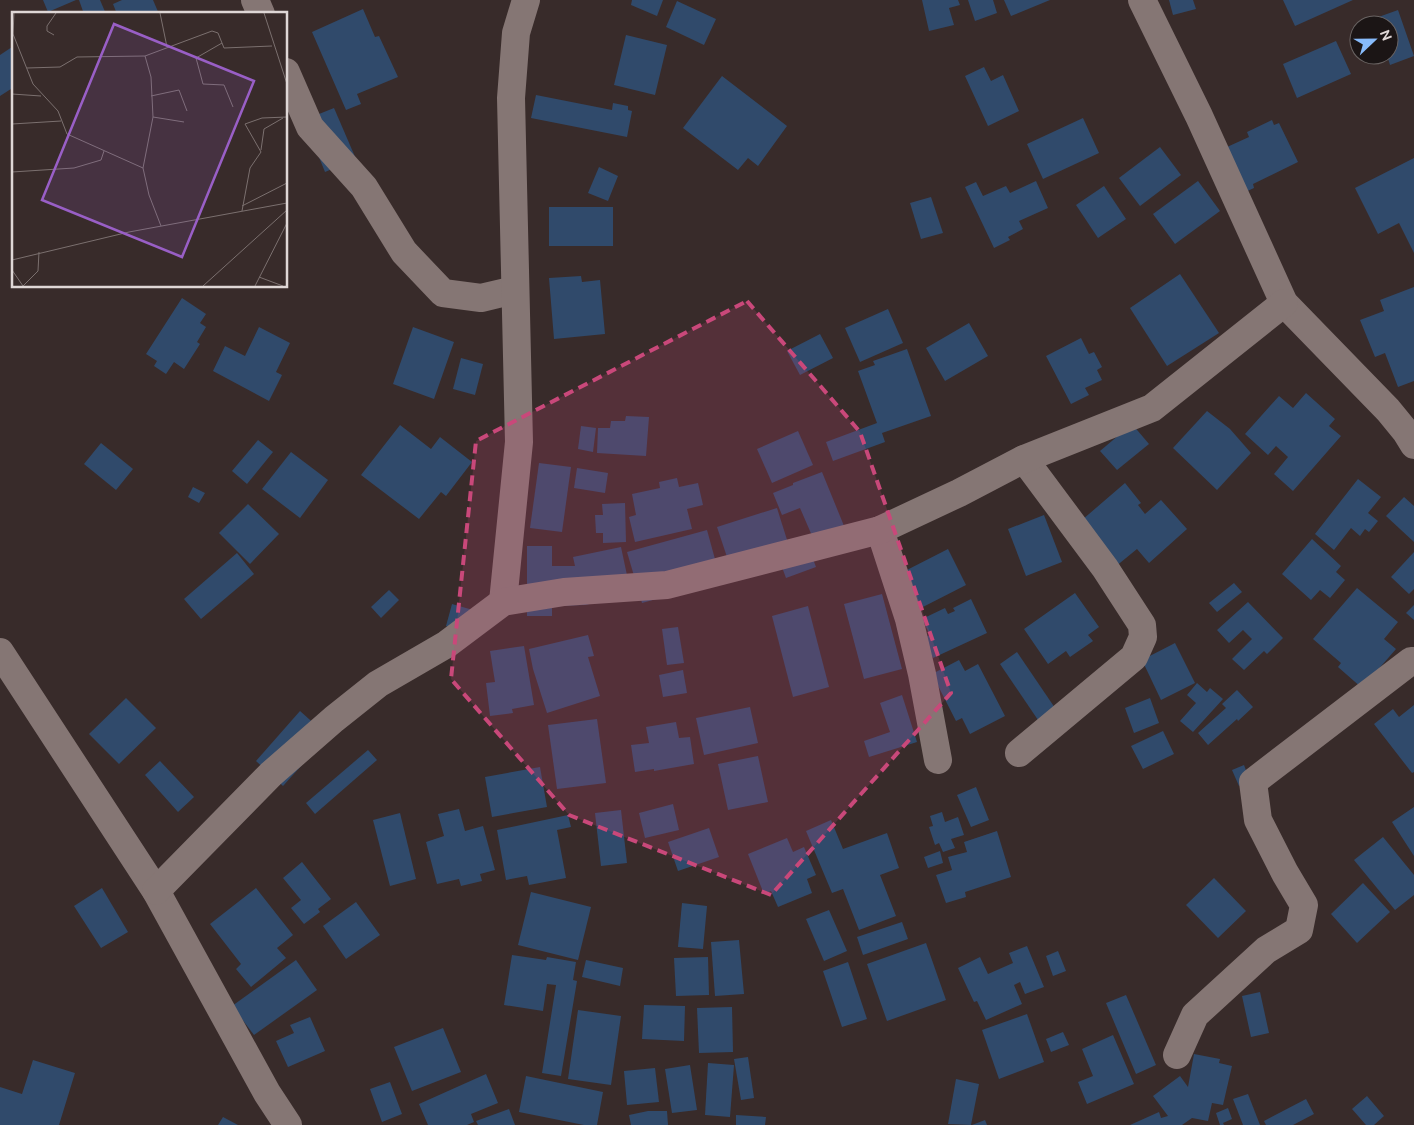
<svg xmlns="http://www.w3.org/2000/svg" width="1414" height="1125" font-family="Ubuntu,sans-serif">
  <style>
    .building { fill: #304a6b }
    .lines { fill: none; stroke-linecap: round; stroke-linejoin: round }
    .street { stroke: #857674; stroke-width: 28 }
    .marked { fill: #c9487a; fill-opacity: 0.2; stroke: #c9487a; stroke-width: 4; stroke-dasharray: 10 6; stroke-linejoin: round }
    .inset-road { fill: none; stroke: #7b706f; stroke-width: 1 }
    .view { fill: #995fc6; fill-opacity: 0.15; stroke: #995fc6; stroke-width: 2.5 }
    .inset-edge { fill: none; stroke: #dfd7d6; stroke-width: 2.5 }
  </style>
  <rect width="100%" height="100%" fill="#382b2a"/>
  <g class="building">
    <polygon points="43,0 76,0 48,12"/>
    <polygon points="79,0 100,0 106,14 84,14"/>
    <polygon points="122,0 153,0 159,14 117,14 113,4"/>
    <polygon points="632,0 663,0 657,16 631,5"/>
    <polygon points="922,0 958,0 960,5 949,8 954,25 929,31"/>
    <polygon points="968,0 993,0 997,13 975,21"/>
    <polygon points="1004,0 1050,0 1011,16"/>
    <polygon points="1169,0 1193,0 1196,9 1173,15"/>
    <polygon points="1283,0 1353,0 1295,26"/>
    <polygon points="677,1 716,19 704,45 666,27"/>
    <polygon points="363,9 375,37 379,36 398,77 357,94 361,104 346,110 312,32"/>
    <polygon points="1398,10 1414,56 1390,65 1387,55 1389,55 1389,25 1376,25 1373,19"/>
    <polygon points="626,35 667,45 655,95 614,85"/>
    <polygon points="1336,41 1351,74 1297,98 1283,64"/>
    <polygon points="12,47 14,50 14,87 0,96 0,55"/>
    <polygon points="984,67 991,81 1003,75 1019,111 988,126 965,76"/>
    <polygon points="722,76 787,126 758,166 748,158 738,170 683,128"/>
    <polygon points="536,95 612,110 613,103 628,106 628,110 632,111 627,137 531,118"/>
    <polygon points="334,108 356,159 325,172 304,120"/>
    <polygon points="1083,118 1099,153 1043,179 1027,144"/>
    <polygon points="1272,120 1274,125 1279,123 1298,162 1253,184 1254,188 1241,194 1227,147 1249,137 1247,132"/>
    <polygon points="1160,147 1181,175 1140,206 1119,178"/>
    <polygon points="1414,158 1414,253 1399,223 1378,234 1355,188"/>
    <polygon points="599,167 618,176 608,201 588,193"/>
    <polygon points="1036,181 1048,208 1019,221 1023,229 1008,237 1010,240 994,248 965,187 976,182 983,196 1006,186 1010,193"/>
    <polygon points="1198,181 1220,211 1175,244 1153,214"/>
    <polygon points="1104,186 1126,219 1098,238 1076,205"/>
    <polygon points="931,197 943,233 921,239 910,203"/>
    <rect x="549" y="207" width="64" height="39"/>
    <polygon points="1180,274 1219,333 1167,366 1130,308"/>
    <polygon points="581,276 582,282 600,280 605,334 554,339 549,278"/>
    <polygon points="1414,287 1414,381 1398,387 1385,353 1375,357 1360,320 1384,311 1380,300"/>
    <polygon points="182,298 206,314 200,323 206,327 197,342 200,344 184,369 174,362 166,374 154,366 157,361 146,354"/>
    <polygon points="888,309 903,343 860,362 845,328"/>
    <polygon points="969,323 988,356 945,381 926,348"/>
    <polygon points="259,327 290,343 276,372 282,375 269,401 213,371 225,346 245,356"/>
    <polygon points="413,327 454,342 434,399 393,384"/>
    <polygon points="820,334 833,358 800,375 787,351"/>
    <polygon points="1081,338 1089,354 1094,352 1102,367 1097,370 1102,380 1085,388 1089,395 1071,404 1046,356"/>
    <polygon points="907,349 931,416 882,433 885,442 833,461 826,442 877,423 858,371 875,365 873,361"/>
    <polygon points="461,358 483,364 475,395 453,389"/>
    <polygon points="1306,393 1335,419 1329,426 1341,436 1293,491 1274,474 1288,457 1276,446 1268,455 1245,434 1279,396 1293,408"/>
    <polygon points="1207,411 1230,429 1251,453 1217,490 1173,448"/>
    <polygon points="626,416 649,417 646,456 597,453 598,428 610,428 611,421 625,421"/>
    <polygon points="1132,424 1149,444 1117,470 1100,451"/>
    <polygon points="400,425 431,449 440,437 472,462 446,496 441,492 419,519 361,475"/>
    <polygon points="581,426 596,428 593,452 578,449"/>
    <polygon points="798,431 813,465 772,483 757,449"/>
    <polygon points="258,440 273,452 247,484 232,471"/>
    <polygon points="101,443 133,469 116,490 84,464"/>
    <polygon points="291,452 328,480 300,518 262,489"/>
    <polygon points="539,463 571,467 562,532 530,528"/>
    <polygon points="577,468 608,473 605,493 574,488"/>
    <polygon points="822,472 851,543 813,559 816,567 786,578 779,559 813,538 800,508 782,515 773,493 793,485 793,483"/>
    <polygon points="677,478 679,487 698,483 703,505 687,509 692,529 635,542 629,517 636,515 632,494 660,488 659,482"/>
    <polygon points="1358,479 1381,497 1368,513 1378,521 1369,532 1365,529 1360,536 1351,528 1334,550 1315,534"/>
    <polygon points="1125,483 1141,503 1138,505 1145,514 1161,500 1187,529 1149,563 1137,549 1115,567 1082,520"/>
    <polygon points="193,487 205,493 199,503 188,497"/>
    <polygon points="1404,497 1414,506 1414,542 1386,516"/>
    <polygon points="625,503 626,542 603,543 603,533 596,533 595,515 603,515 602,504"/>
    <polygon points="248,504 279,534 250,564 219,533"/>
    <polygon points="777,508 788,543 732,572 717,527"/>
    <polygon points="1044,515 1062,562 1026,576 1008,529"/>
    <polygon points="707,530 721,581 642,603 627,552"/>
    <polygon points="1312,539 1341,566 1336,572 1345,580 1330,598 1320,590 1311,600 1282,574"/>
    <polygon points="527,546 552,546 552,566 575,566 573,557 621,547 631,594 585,605 552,606 552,616 527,616"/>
    <polygon points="948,549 966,585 919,609 901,573"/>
    <polygon points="1414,552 1414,589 1409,594 1391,577"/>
    <polygon points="237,553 254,574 201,619 184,599"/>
    <polygon points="1234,583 1242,592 1217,612 1209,603"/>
    <polygon points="1357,588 1398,622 1384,639 1396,649 1362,688 1338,667 1341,663 1313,639"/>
    <polygon points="389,590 399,600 381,618 371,607"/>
    <polygon points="1075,593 1099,627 1088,635 1093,641 1070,657 1066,651 1048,664 1024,629"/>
    <polygon points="882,594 902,669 864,679 844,604"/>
    <polygon points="971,599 987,633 933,658 923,638 930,635 922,619 945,608 948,614 955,611 953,608"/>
    <polygon points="1248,602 1283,638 1267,654 1264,651 1244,670 1232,659 1252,639 1243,630 1229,643 1217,630"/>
    <polygon points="452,604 473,610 466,633 446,626"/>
    <polygon points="1414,605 1414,620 1406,613"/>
    <polygon points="808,606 829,687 793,697 772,616"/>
    <polygon points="678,627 684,663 667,665 662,629"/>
    <polygon points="588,635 594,656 588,657 600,696 547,713 533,669 529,649"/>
    <polygon points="1175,643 1195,683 1161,700 1142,660"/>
    <polygon points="524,646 534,705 512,709 513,713 490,716 486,683 495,682 490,651"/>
    <polygon points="1017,652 1055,708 1038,720 1000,664"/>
    <polygon points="959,660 965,671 978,664 1005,716 970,734 962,718 956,721 932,674"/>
    <polygon points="683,670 687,693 663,697 659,675"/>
    <polygon points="1197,683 1207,692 1210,688 1223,699 1193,732 1180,721 1196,703 1187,695"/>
    <polygon points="1237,690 1253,707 1238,721 1237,719 1208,745 1198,733 1226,708 1222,704"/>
    <polygon points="902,695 917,742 869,757 864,741 890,732 880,703"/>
    <polygon points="126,698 156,728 119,764 89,734"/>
    <polygon points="1150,698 1159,723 1134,733 1125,708"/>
    <polygon points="1414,705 1414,772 1412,773 1374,724 1393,709 1399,717"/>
    <polygon points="750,707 758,743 704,755 696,718"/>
    <polygon points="300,711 328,736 283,786 256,761"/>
    <polygon points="597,719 606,783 557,789 548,725"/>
    <polygon points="676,722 679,738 690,737 694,764 654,771 654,769 635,772 631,745 649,743 646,727"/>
    <polygon points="1163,731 1174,754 1143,769 1131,746"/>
    <polygon points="368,750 377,760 315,814 306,803"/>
    <polygon points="758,756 768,802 728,810 718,764"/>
    <polygon points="160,761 194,797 178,812 145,775"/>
    <polygon points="1244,765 1250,781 1239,786 1232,770"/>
    <polygon points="540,767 547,807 492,817 485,777"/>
    <polygon points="976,787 989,820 971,827 957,795"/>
    <polygon points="673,804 679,830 645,838 639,813"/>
    <polygon points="1414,807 1414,856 1392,822"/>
    <polygon points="459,809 465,831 483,826 495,870 480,874 482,881 461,886 459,879 437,884 426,842 444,836 438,814"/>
    <polygon points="621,810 627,863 601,866 595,813"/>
    <polygon points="942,812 945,822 958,817 964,835 951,839 955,848 943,852 939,843 935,845 929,827 933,826 930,816"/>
    <polygon points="400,813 416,879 390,886 373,820"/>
    <polygon points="568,815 571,827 557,830 566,878 529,885 527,876 506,880 497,830"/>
    <polygon points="831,820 843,849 887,833 899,868 880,875 896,916 859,930 843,889 832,893 806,831"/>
    <polygon points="709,828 719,857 678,871 668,842"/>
    <polygon points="997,831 1011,877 965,892 966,897 946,903 936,875 952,870 948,857 967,852 964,842"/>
    <polygon points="1383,837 1414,875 1414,895 1395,910 1354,860"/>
    <polygon points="787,838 793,852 804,847 816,875 807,879 812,893 778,907 771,891 764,894 748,854"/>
    <polygon points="940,851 943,863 928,868 924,857"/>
    <polygon points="302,862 331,899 318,909 320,912 304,924 291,908 301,900 283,878"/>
    <polygon points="1214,878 1246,911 1218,938 1186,905"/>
    <polygon points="1363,883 1390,912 1357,943 1331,914"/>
    <polygon points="102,888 128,932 101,948 74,906"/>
    <polygon points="256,888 293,935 277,948 286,958 251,987 236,969 241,964 210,924"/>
    <polygon points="531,892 591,907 578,960 518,945"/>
    <polygon points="356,902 380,935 346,959 323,926"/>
    <polygon points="682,903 707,906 703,949 678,947"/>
    <polygon points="829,910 847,951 824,961 806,919"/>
    <polygon points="902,922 908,939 863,955 857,937"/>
    <polygon points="739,940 744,994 715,996 711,942"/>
    <polygon points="926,943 946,1000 887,1021 867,964"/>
    <polygon points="1027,946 1044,987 1025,994 1020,982 1014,985 1022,1004 986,1020 977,1001 974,1002 958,968 980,957 988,974 1013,963 1009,953"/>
    <polygon points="1058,951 1066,971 1053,976 1046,956"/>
    <polygon points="512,955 546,960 547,957 576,962 573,980 577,981 561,1076 542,1073 556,985 547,984 543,1011 504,1005"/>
    <polygon points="708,957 709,995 676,996 674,958"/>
    <polygon points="296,960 317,990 254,1035 232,1006"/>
    <polygon points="586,960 623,968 620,986 582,977"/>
    <polygon points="848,962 867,1019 842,1027 823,971"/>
    <polygon points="1260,992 1269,1033 1251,1037 1242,996"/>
    <polygon points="1126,995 1156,1065 1136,1074 1106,1003"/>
    <polygon points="644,1005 685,1006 684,1041 642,1039"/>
    <polygon points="732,1007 733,1052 699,1053 697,1008"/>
    <polygon points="578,1010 621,1016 611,1085 568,1079"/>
    <polygon points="1027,1014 1044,1062 999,1079 982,1030"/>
    <polygon points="310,1017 325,1051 288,1067 276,1041 294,1033 290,1025"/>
    <polygon points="443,1028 461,1072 412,1091 394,1047"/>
    <polygon points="1063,1032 1069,1045 1051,1052 1046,1039"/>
    <polygon points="1113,1035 1134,1084 1087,1104 1078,1082 1093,1076 1082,1049"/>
    <polygon points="1194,1054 1220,1059 1219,1063 1232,1066 1223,1105 1212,1103 1208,1121 1192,1118 1182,1125 1130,1125 1159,1112 1161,1118 1168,1116 1153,1096 1180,1076 1188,1087"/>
    <polygon points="748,1057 754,1098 741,1100 734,1059"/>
    <polygon points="33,1060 75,1073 59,1125 0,1125 0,1087 22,1094"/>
    <polygon points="708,1063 734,1065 730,1117 705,1115"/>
    <polygon points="690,1065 697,1110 672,1113 665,1069"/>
    <polygon points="655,1068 659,1102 627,1105 624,1071"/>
    <polygon points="486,1074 498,1103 471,1114 474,1122 467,1125 428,1125 419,1104"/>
    <polygon points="526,1076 603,1092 597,1125 584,1125 519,1112"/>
    <polygon points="956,1079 979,1084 971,1125 948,1124"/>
    <polygon points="390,1082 402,1114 382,1122 370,1089"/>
    <polygon points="1248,1094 1260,1125 1243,1125 1233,1099"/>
    <polygon points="1367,1096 1384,1116 1374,1125 1366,1125 1352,1109"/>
    <polygon points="1306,1099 1314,1114 1293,1125 1266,1125 1264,1121"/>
    <polygon points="1228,1108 1232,1119 1223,1123 1224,1125 1220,1125 1216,1113"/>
    <polygon points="509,1109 515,1125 478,1125 476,1121"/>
    <polygon points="648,1111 667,1111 668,1125 631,1125 629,1115"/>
    <polygon points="736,1115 766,1117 765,1125 736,1125"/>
    <polygon points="223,1117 238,1125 218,1125"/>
    <polygon points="985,1120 987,1125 972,1125"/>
  </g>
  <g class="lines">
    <g class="street">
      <polyline points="255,0 261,14"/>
      <polyline points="1142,0 1199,116 1284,303 1388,410 1406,432 1414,445"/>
      <polyline points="286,72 310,127 364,187 404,252 443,293 481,298 515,290"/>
      <polyline points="880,530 909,619 922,674 938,760"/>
      <polyline points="503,602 519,442 511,98 516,33 526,0"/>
      <polyline points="0,652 156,891 267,1093 288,1125"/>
      <polyline points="1019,753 1134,657 1143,637 1142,625 1105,568 1024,459"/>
      <polyline points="156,891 271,774 334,719 378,684 447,644 503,602 564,592 667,585 880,530 959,493 1024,459 1152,408 1284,303"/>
      <polyline points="1177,1055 1195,1015 1266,950 1299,930 1304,905 1285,873 1258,820 1253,782 1411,661 1414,661"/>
    </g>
  </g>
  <path class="marked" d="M747,301L860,432L951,693L771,895L569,815L451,679L476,441Z"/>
  <g transform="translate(12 12)">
    <rect width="275" height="275" fill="#382b2a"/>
    <path class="inset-road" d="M2,1L1,22L21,72L46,99L55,122L131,156M148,1L155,35M252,1L275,72M42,23L35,19V14L44,1M210,31L184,46L191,72L212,73L221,95M133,44L139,65L141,105L131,156L137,183L149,214M15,56L48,55L65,45L133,44L200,19L206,21L212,36L260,34M0,82L29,84M139,84L167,78L175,99M141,105L172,110M0,112L49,109M249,138L252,117L271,106M0,160L62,156L89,148L92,139M230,194L275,171M230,199L238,156L249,140L233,112L250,106L275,105M0,248L117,220L275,191M0,258L11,274M247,265L271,274M11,274L26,259L27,240M191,274L275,198M243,274L275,211"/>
    <path class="view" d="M102,12L242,69L170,245L30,188Z"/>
    <rect width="275" height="275" class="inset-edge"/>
  </g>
  <g transform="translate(1374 40) rotate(68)"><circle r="24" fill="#1b1515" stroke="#696362"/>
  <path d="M0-4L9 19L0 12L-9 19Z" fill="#87bbfb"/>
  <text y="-8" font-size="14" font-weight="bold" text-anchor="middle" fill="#dfd7d6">N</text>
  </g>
</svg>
